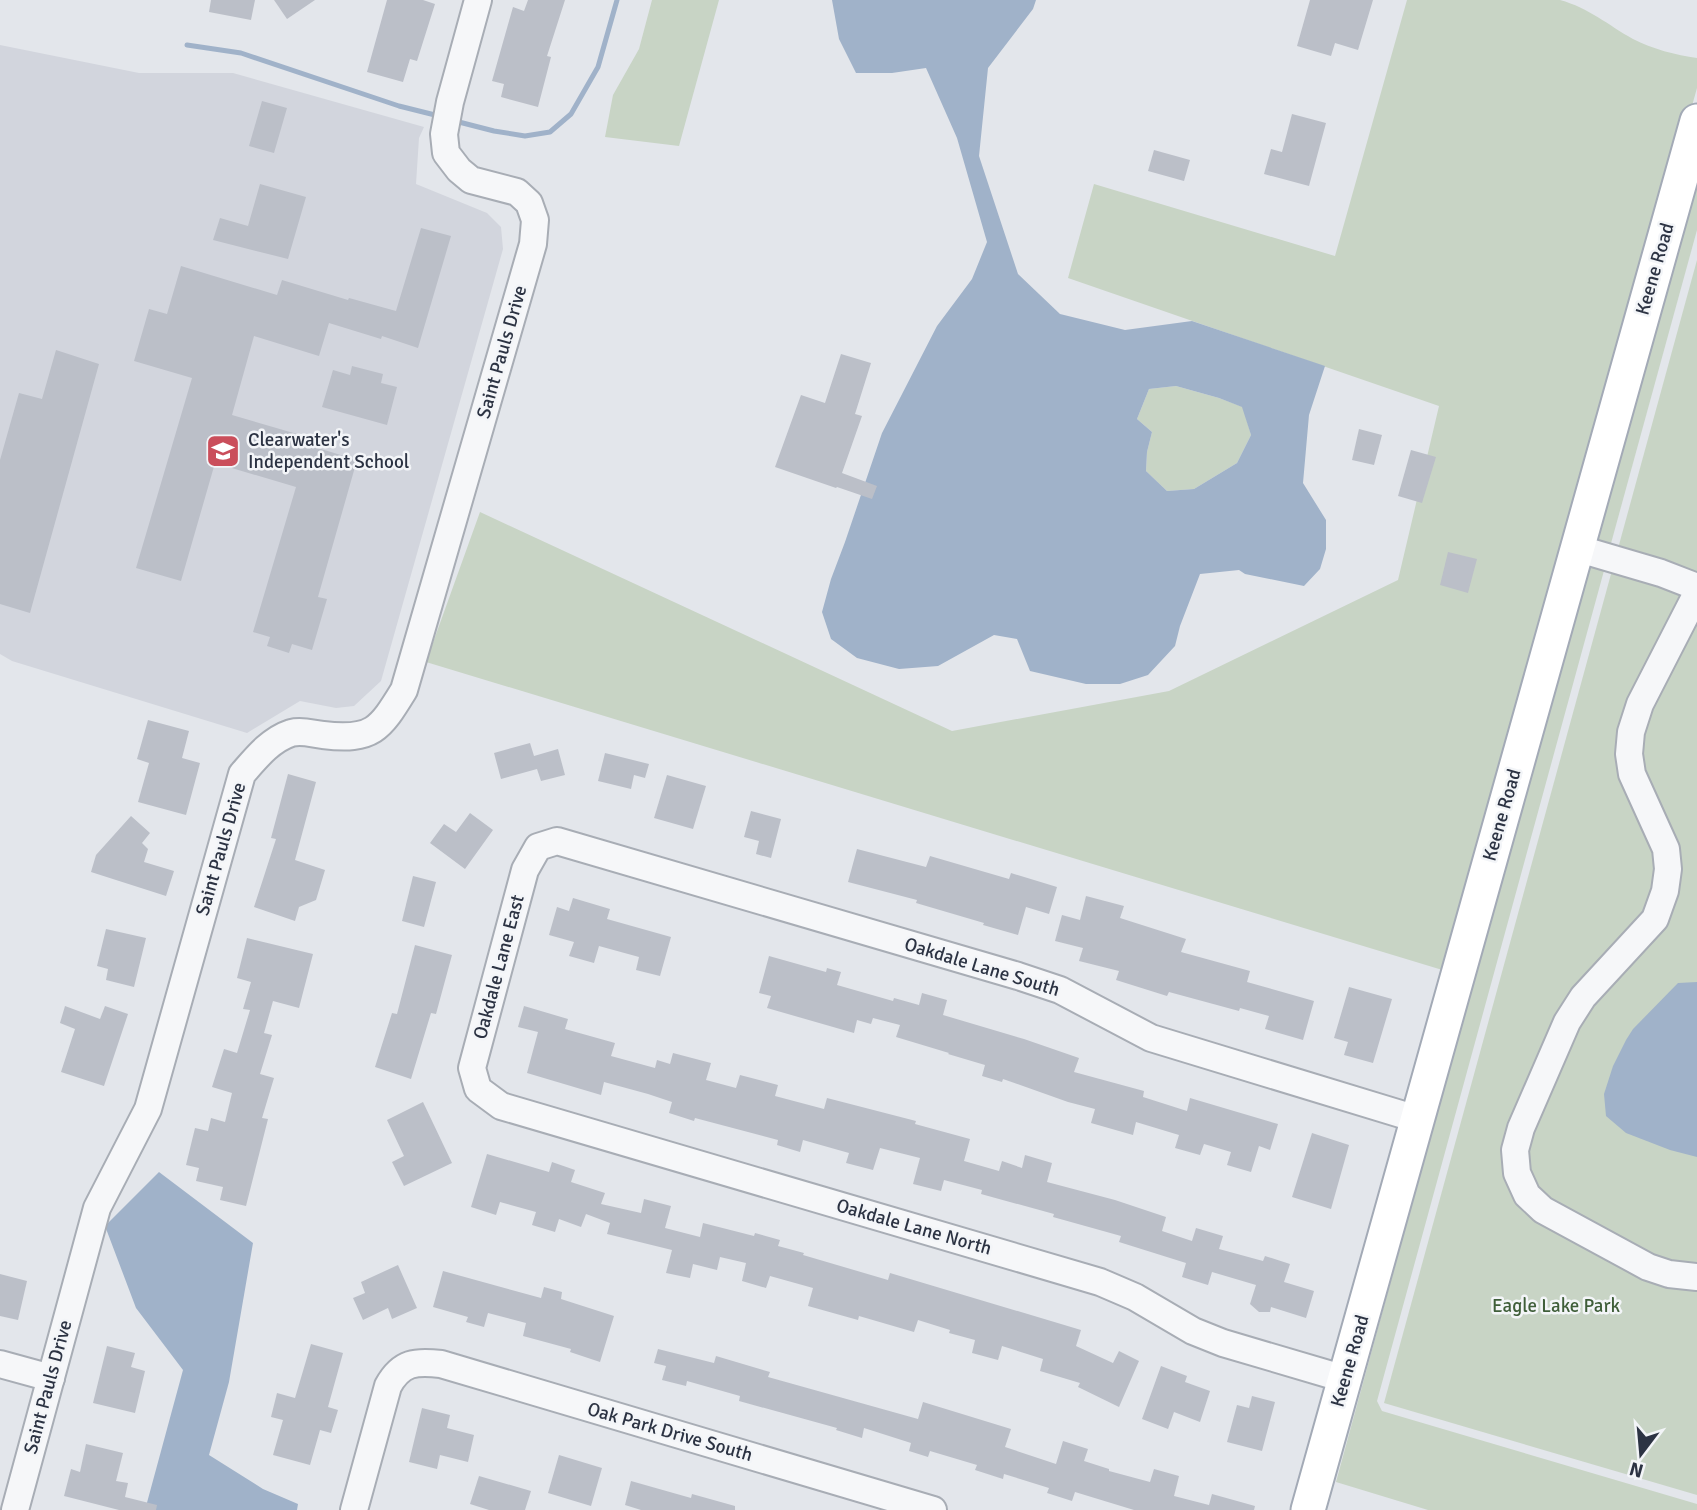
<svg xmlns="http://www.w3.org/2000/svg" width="1697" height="1510" font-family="Signika,sans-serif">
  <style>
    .built { fill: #d2d5dd }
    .green { fill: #c8d4c5 }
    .water { fill: #a0b2c9; fill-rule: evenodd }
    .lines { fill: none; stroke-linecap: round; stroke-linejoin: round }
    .stream { stroke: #a0b2c9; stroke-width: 5 }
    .building { fill: #bbbfc8 }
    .minor-casing { stroke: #a8adb5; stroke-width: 30 }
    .major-casing { stroke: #a3aab6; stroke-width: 37 }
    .minor { stroke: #f6f7f9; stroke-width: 26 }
    .major { stroke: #fff; stroke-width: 33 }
    .labels { text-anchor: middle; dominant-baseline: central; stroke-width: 5; stroke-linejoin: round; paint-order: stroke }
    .street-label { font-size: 19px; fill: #2c3343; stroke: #f3f5f8 }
    .poi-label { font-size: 19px; fill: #2c3343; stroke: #f3f5f8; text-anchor: start }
    .park-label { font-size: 19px; fill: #3f5e39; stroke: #f3f5f8 }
  </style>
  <rect width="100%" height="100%" fill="#e3e6eb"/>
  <polygon class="built" points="0,45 139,73 233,73 424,127 419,138 416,184 487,213 501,227 503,249 381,681 354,706 336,708 300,701 247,733 12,661 0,654"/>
  <g class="green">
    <polygon points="652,0 719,0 679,146 605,137 613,95 639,49"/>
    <path d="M1407,0H1560C1589,8 1608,25 1633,39C1652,49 1676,55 1697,58V88L1449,972L426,662L480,512L952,731L1169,691L1398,580L1439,406L1068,278L1094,184L1335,256Z"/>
    <polygon points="1697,154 1697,230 1610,547 1587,541"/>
    <polygon points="1697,260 1697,1495 1384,1403"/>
    <polygon points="1176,386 1219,398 1243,407 1251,435 1237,463 1194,489 1167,491 1146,471 1147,452 1152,432 1137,419 1149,389"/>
    <polygon points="1582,560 1605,567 1377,1401 1382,1411 1697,1504 1697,1510 1428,1510 1336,1482 1435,1119 1475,980 1466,977"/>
  </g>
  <g class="water">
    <path d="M832,0H1036L1033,9L988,68L979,156L1018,274L1060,314L1125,330L1192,321L1325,366L1309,415L1303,483L1326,520V549L1320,569L1304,586L1245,574L1239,570L1200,574L1180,626L1175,646L1148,675L1120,684H1086L1030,671L1017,639L994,635L938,666L899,669L857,658L831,639L822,612L831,579L845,542L882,433L937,326L972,279L987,242L957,138L926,68L892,73H856L839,39ZM1176,386L1219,398L1242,407L1251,435L1237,463L1194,489L1167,491L1146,471L1147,452L1152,432L1137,419L1149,389Z"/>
    <polygon points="1697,982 1697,1157 1670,1150 1626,1133 1606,1116 1604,1094 1613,1066 1626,1040 1633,1029 1678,983"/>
    <polygon points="159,1172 253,1243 229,1382 209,1455 263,1489 298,1504 297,1510 145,1510 183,1370 136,1308 105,1226"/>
  </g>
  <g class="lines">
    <g class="stream">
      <polyline points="187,45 241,53 399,106 439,116"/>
      <polyline points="455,121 494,131 525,136 550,132 571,114 598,67 617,0"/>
    </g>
  </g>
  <g class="building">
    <polygon points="211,0 255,0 251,20 209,12"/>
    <polygon points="274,0 315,0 287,19"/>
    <polygon points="387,0 423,0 435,4 417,61 410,59 403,82 367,72"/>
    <polygon points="528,0 565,0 547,56 551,57 538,107 501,97 504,84 492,81 513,7 524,11"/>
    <polygon points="1310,0 1373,0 1358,50 1335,43 1331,56 1297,46"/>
    <polygon points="262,101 287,108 274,153 249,146"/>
    <polygon points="1292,114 1326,123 1309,186 1264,174 1271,149 1282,152"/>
    <polygon points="1154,150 1190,160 1184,181 1148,171"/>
    <polygon points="260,184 306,197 288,259 213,240 220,218 248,226"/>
    <polygon points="421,228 451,236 418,348 382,336 381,339 329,323 319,356 254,336 232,415 297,434 295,441 357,460 318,597 327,599 312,650 292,644 289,653 267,646 270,637 253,632 296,487 215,463 181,581 136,568 192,378 134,361 149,309 167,314 181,266 277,295 282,280 348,300 349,298 396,311"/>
    <polygon points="56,350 99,364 30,613 0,604 0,460 19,393 42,399"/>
    <polygon points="841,354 871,363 855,414 862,416 842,473 877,486 872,499 837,487 836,488 775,467 801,395 825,403"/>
    <polygon points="352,366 383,374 381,383 397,387 387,425 322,407 333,370 350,375"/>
    <polygon points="1359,429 1382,435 1374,465 1352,460"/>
    <polygon points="1411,450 1436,457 1422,503 1398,496"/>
    <polygon points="1448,552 1477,559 1468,593 1440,585"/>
    <polygon points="148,720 189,731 182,758 200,763 186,815 138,802 149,763 137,759"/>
    <polygon points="530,743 534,756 558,749 565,775 541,781 537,769 501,779 494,753"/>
    <polygon points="605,753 649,764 645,778 634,775 631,789 598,781"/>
    <polygon points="288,774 316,782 295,860 325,870 316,900 299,907 295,921 254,907 276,839 271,838"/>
    <polygon points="667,775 706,786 693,829 654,818"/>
    <polygon points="751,811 781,819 771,858 756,854 759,841 744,837"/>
    <polygon points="470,813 493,830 465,869 430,843 444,824 456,832"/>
    <polygon points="131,816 150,833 142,843 148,849 144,862 174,871 166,896 91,872 96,855"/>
    <polygon points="857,849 926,867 930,856 1009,879 1011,873 1057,887 1049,914 1026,907 1018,935 983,925 984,923 916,903 917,900 848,882"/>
    <polygon points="413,876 436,882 424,927 402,921"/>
    <polygon points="1086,896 1124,906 1120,918 1186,939 1181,952 1250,971 1247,982 1314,1001 1303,1040 1265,1029 1269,1016 1240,1008 1239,1011 1169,992 1167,996 1116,980 1119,971 1079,961 1083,948 1055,941 1062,915 1080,920"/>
    <polygon points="573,898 610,909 607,919 671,937 660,976 636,970 639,957 599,946 594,963 569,956 574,942 549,935 557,907 569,911"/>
    <polygon points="106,929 146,938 134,987 106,980 108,969 97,966"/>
    <polygon points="247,938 313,954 299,1008 273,1001 264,1033 272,1035 260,1074 274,1078 262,1118 268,1119 246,1206 220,1200 223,1187 196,1181 199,1168 186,1165 195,1128 208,1131 211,1118 225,1122 232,1093 212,1087 224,1049 237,1053 250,1010 243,1009 251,982 237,978"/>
    <polygon points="415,945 452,955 436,1014 431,1013 411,1079 375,1067 392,1013 397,1014"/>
    <polygon points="769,956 826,972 827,968 841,972 837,985 893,1001 894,998 919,1005 922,993 947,1000 943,1015 1024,1039 1079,1058 1074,1072 1144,1091 1143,1097 1187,1111 1190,1098 1278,1124 1270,1150 1259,1146 1251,1172 1227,1165 1231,1152 1204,1144 1200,1155 1175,1148 1179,1135 1136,1122 1133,1135 1091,1123 1095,1109 1068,1102 1003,1079 1002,1082 982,1076 985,1065 948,1054 949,1053 896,1037 900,1025 873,1018 871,1024 857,1020 854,1033 767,1008 771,996 759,993"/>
    <polygon points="1349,987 1392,999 1373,1063 1344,1055 1348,1042 1334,1038"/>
    <polygon points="65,1006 100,1019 105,1006 128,1014 104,1086 61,1072 75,1029 60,1023"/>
    <polygon points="524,1006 568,1019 565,1029 615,1043 611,1056 655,1068 657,1060 670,1064 673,1053 711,1063 706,1080 736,1088 740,1075 778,1085 775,1096 824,1109 827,1098 916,1121 915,1124 970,1139 964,1161 999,1171 1002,1161 1022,1168 1025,1155 1052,1163 1047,1182 1115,1200 1166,1217 1162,1231 1192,1241 1196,1228 1223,1236 1219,1249 1263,1261 1265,1256 1290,1264 1284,1282 1314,1291 1306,1318 1271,1307 1270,1312 1259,1312 1250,1304 1256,1285 1212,1272 1208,1285 1182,1277 1186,1263 1119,1242 1121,1236 1053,1217 1054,1214 981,1194 982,1190 944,1180 941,1191 913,1184 920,1158 880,1148 873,1170 846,1163 849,1153 803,1140 800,1152 777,1145 778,1140 695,1118 694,1121 669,1113 672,1102 648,1094 604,1082 601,1095 527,1073 538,1032 518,1027"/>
    <polygon points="423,1102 452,1163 404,1186 392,1162 404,1156 387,1120"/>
    <polygon points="1312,1133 1349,1145 1331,1209 1292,1197"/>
    <polygon points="487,1154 549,1172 552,1162 575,1170 571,1182 605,1193 601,1204 641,1213 644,1199 671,1206 665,1228 700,1237 703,1223 754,1236 755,1233 780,1240 778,1246 804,1253 803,1255 888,1280 890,1273 1081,1330 1076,1346 1113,1363 1119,1351 1139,1361 1119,1407 1078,1387 1080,1383 1040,1371 1043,1359 1002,1346 998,1360 972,1353 975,1340 949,1333 950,1330 918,1320 914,1332 859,1316 858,1320 808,1306 813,1288 770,1276 766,1288 742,1281 746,1263 720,1257 717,1270 693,1264 690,1278 666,1273 672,1250 607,1234 610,1223 586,1214 581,1227 559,1219 555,1232 532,1225 536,1212 500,1202 496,1215 471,1207"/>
    <polygon points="398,1265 417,1308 392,1319 388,1308 363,1320 353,1298 365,1293 361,1282"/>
    <polygon points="443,1271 541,1298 544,1287 562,1292 561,1299 614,1316 600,1362 570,1352 571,1349 523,1336 526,1323 488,1313 484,1327 466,1322 468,1317 433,1307"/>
    <polygon points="0,1274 27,1281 18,1320 0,1316"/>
    <polygon points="311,1344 343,1353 328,1407 338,1410 331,1433 320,1430 310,1465 273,1455 283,1420 271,1417 277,1393 295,1398"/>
    <polygon points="107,1346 135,1353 131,1367 145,1371 135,1413 93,1403"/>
    <polygon points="658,1349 714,1363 716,1356 770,1372 768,1377 918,1419 923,1402 1011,1429 1005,1447 1056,1464 1063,1441 1088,1449 1084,1461 1109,1469 1109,1471 1150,1482 1154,1469 1179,1476 1174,1496 1209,1505 1212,1494 1255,1506 1254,1510 1134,1510 1075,1492 1072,1501 1047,1493 1049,1488 1004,1474 1003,1479 975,1470 977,1465 930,1451 928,1457 909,1451 911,1443 864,1428 862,1438 836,1430 837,1428 739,1401 740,1396 687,1381 686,1386 662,1380 666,1366 654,1363"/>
    <polygon points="1161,1366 1187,1376 1185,1382 1210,1391 1200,1422 1174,1412 1168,1429 1142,1419"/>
    <polygon points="1252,1396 1275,1402 1262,1451 1227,1442 1237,1405 1249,1408"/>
    <polygon points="422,1408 450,1415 447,1428 474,1435 468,1462 440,1455 437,1469 409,1462"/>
    <polygon points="86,1444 123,1453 116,1481 128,1483 125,1497 157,1505 156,1510 119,1510 64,1496 71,1469 80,1472"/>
    <polygon points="559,1455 602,1468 591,1506 548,1493"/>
    <polygon points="479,1476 531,1491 525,1510 489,1510 470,1504"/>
    <polygon points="631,1481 691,1498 692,1494 735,1506 735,1510 641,1510 625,1505"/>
  </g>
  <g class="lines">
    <g class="minor-casing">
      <g id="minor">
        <polyline points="1576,548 1661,573 1697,587"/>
        <polyline points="1697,593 1640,704 1631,732 1629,754 1632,774 1666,849 1668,869 1665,891 1655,919 1583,997 1567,1022 1521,1128 1515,1150 1517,1173 1527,1195 1543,1210 1648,1267 1669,1274 1697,1277"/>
        <polyline points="0,1364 51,1378"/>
        <polyline points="1345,1379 1223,1343 1193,1331 1135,1297 1100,1282 501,1106 478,1089 472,1068 525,870 538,847 557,841 1018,976 1060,990 1151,1038 1417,1119"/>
        <path d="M15,1510L97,1208L148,1109L242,774C256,758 270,740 291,733C303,730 312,734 323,735C373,741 380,729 404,690L533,244L535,220L529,203L517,192L471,180L459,170L446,153L444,134L450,102L478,0"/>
        <path d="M354,1510L388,1386C401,1362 416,1361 441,1364L933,1510"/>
      </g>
    </g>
    <g class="major-casing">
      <polyline id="major" points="1308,1510 1697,121"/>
    </g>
    <use href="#minor" class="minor"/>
    <use href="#major" class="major"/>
  </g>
  <defs>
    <g id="school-square" transform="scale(1.75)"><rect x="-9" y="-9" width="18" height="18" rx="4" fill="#ca4e5b" stroke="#f3f5f8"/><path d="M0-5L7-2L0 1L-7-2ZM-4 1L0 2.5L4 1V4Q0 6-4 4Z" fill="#fff"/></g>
  </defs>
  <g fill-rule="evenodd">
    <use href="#school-square" x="223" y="451"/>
  </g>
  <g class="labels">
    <g class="street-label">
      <text transform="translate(1655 269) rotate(-74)">Keene Road</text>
      <text transform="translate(502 352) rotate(-74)">Saint Pauls Drive</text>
      <text transform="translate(1502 815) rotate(-74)">Keene Road</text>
      <text transform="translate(221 849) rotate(-74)">Saint Pauls Drive</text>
      <text transform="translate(499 967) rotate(-75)">Oakdale Lane East</text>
      <text transform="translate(982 967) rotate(17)">Oakdale Lane South</text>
      <text transform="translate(914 1227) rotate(16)">Oakdale Lane North</text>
      <text transform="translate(1350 1361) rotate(-74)">Keene Road</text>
      <text transform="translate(48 1387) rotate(-75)">Saint Pauls Drive</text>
      <text transform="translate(670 1432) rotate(16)">Oak Park Drive South</text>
    </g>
    <g class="poi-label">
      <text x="248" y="440">Clearwater's<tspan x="248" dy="22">Independent School</tspan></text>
    </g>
    <g class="park-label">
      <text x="1556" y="1306">Eagle Lake Park</text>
    </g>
  </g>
  <g transform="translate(1641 1454) rotate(196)" stroke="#f3f5f8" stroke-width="5" paint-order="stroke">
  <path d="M0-5L12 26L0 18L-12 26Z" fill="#2c3343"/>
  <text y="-10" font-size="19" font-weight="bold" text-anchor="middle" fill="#2c3343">N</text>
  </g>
</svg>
